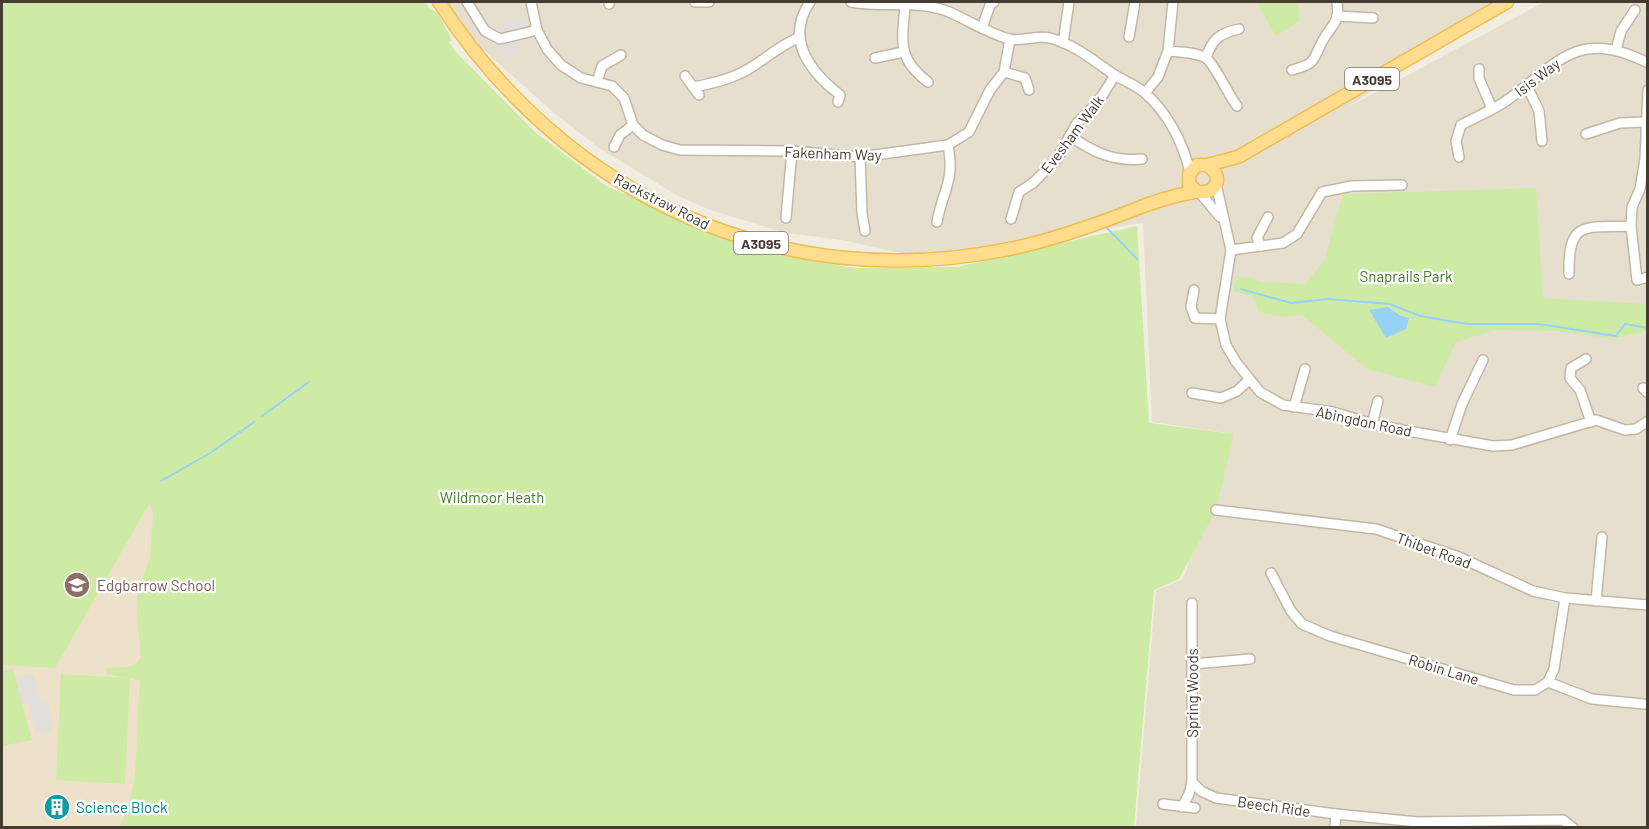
<svg xmlns="http://www.w3.org/2000/svg" width="1649" height="829" font-family="Barlow,sans-serif">
  <style>
    .residential { fill: #e7dfce }
    .education { fill: #ede2c9 }
    .green { fill: #cdeba5 }
    .parking { fill: #e2dfda }
    .water { fill: #96d1f6 }
    .lines { fill: none; stroke-linecap: round; stroke-linejoin: round }
    .stream { stroke: #96d1f6; stroke-width: 2 }
    .minor-casing { stroke: #c1b7a6; stroke-width: 12 }
    .major-casing { stroke: #eebd53; stroke-width: 15 }
    .minor { stroke: #fff; stroke-width: 9 }
    .major { stroke: #ffdd8d; stroke-width: 12 }
    .labels { text-anchor: middle; dominant-baseline: central; stroke-width: 4.5; stroke-linejoin: round; paint-order: stroke }
    .shield { fill: #fff; stroke: #7c766f; stroke-width: 1.5 }
    .shield-label { font-size: 14px; font-weight: bold; fill: #443c31 }
    .street-label { font-size: 15px; fill: #443c31; stroke: #fff }
    .park-label { font-size: 15px; fill: #447a20; stroke: #fff }
    .education-label { font-size: 15px; fill: #785e54; stroke: #fff; text-anchor: start }
    .culture-label { font-size: 15px; fill: #0d838f; stroke: #fff; text-anchor: start }
  </style>
  <rect width="100%" height="100%" fill="#f2ede1"/>
  <polygon class="residential" points="430,2 1503,2 1348,107 1544,2 1647,2 1647,827 1136,827 1156,590 1183,579 1234,434 1152,422 1143,223 919,257 842,240 786,233 710,210 678,196 599,148 553,112"/>
  <polygon class="education" points="2,467 161,482 219,827 2,827"/>
  <g class="green">
    <path d="M2,2H425L428,7L438,13L452,40L449,42L455,51L535,132L606,186L758,252L855,268L957,267L1137,226L1149,423L1234,434L1216,510L1179,579L1154,590L1134,827H119C142,786 135,727 140,681L130,678L125,784L56,780L61,674L127,678L107,674L106,668C119,667 135,670 141,657L137,616L138,589L150,558L153,514L150,502L55,668L2,665Z"/>
    <polygon points="1256,2 1298,2 1300,21 1276,36"/>
    <polygon points="1536,188 1543,298 1647,304 1647,331 1613,339 1558,331 1496,330 1456,342 1435,387 1367,369 1302,315 1283,317 1258,312 1254,297 1233,291 1236,276 1264,282 1305,284 1324,261 1343,194"/>
    <polygon points="13,669 32,740 2,746 2,671"/>
  </g>
  <g class="parking">
    <polygon points="527,19 529,30 500,35 505,22"/>
    <polygon points="492,36 513,39 520,50 508,60 489,39"/>
    <polygon points="34,674 40,701 47,700 53,730 36,734 29,704 22,705 16,677"/>
  </g>
  <polygon class="water" points="1388,307 1399,315 1409,318 1406,329 1386,338 1369,310"/>
  <g class="lines">
    <g class="stream">
      <polyline points="1106,227 1137,259"/>
      <polyline points="1241,289 1291,303 1327,299 1390,304 1420,316 1467,324 1539,324 1616,336 1625,324 1648,328"/>
      <polyline points="262,416 309,382"/>
      <polyline points="161,481 212,452 254,422"/>
    </g>
    <g class="minor-casing">
      <g id="minor">
        <polyline points="467,2 485,31 500,39 537,30"/>
        <polyline points="531,2 537,30 547,49 561,65 581,78 612,86 624,98 633,125 643,135 662,145 680,150 792,151 860,157 948,145 969,132 990,90 1004,72 1010,39"/>
        <polyline points="609,2 609,4"/>
        <polyline points="695,2 709,2"/>
        <path d="M810,2C785,39 809,71 840,95L838,102"/>
        <path d="M851,2C882,8 917,0 947,11C968,20 987,33 1009,39C1020,42 1037,35 1050,38C1073,44 1092,59 1110,72C1121,80 1135,84 1145,93C1168,113 1183,143 1190,172"/>
        <path d="M905,6C902,41 897,59 928,82"/>
        <polyline points="1337,16 1373,18"/>
        <polyline points="982,28 990,5 994,2"/>
        <polyline points="1129,37 1135,2"/>
        <polyline points="1063,43 1069,2"/>
        <polyline points="1616,50 1621,31 1635,10"/>
        <path d="M1168,51C1179,52 1196,52 1206,58C1214,63 1229,96 1237,106"/>
        <polyline points="875,58 904,52"/>
        <path d="M1206,58C1212,39 1220,33 1239,29"/>
        <polyline points="1479,69 1479,78 1492,109"/>
        <path d="M1292,70C1317,63 1312,61 1322,42C1331,24 1340,25 1337,2"/>
        <polyline points="1004,72 1025,78 1029,90"/>
        <polyline points="685,76 699,95"/>
        <polyline points="597,82 602,66 621,55"/>
        <polyline points="1526,84 1539,111 1542,141"/>
        <path d="M693,87C715,83 736,78 755,65C770,55 781,45 798,38"/>
        <polyline points="1648,90 1645,159 1640,189 1632,207 1631,226 1637,280 1648,277"/>
        <polyline points="1145,93 1158,77 1168,51 1173,2"/>
        <polyline points="1586,134 1620,123 1645,122"/>
        <path d="M1070,136C1093,152 1114,162 1142,159"/>
        <polyline points="614,147 620,135 633,125"/>
        <polyline points="860,157 862,213 865,231"/>
        <path d="M1459,157L1456,141L1461,125C1476,117 1493,110 1506,101C1559,63 1577,27 1648,63"/>
        <polyline points="1216,184 1231,250 1220,319 1226,345 1236,362 1260,392 1283,405 1333,412 1380,426 1493,446 1512,445 1596,420 1625,430 1636,429 1648,421"/>
        <polyline points="1200,193 1220,217"/>
        <polyline points="786,218 792,151"/>
        <polyline points="1011,219 1019,192 1033,183 1057,159 1077,123 1099,101 1115,75"/>
        <path d="M937,222C943,189 955,182 948,145"/>
        <polyline points="1261,246 1257,238 1268,217"/>
        <polyline points="1231,250 1283,243 1297,234 1322,192 1352,186 1402,185"/>
        <path d="M1569,274C1568,219 1585,228 1631,226"/>
        <polyline points="1194,290 1191,307 1195,318 1220,319"/>
        <polyline points="1586,359 1571,368 1570,378 1580,390 1591,422"/>
        <polyline points="1643,388 1648,393"/>
        <polyline points="1192,393 1221,398 1237,391 1249,380"/>
        <polyline points="1294,407 1305,369"/>
        <polyline points="1372,424 1378,401"/>
        <polyline points="1450,440 1462,404 1483,360"/>
        <polyline points="1216,510 1376,529 1459,557 1533,591 1565,598 1648,605"/>
        <polyline points="1271,573 1291,611 1302,624 1330,636 1514,690 1535,690 1548,682"/>
        <polyline points="1596,601 1602,537"/>
        <polyline points="1193,664 1250,659"/>
        <polyline points="1548,682 1592,699 1644,704"/>
        <polyline points="1548,682 1554,669 1565,598"/>
        <polyline points="1192,782 1201,791 1216,798 1336,814 1418,822 1563,820 1573,828"/>
        <polyline points="1163,804 1195,808"/>
        <polyline points="1182,807 1189,794 1192,782 1192,603"/>
        <polyline points="1335,828 1336,814"/>
      </g>
    </g>
    <g class="major-casing">
      <g id="major">
        <path d="M439,2C565,196 779,296 1009,249C1050,241 1089,227 1128,212C1150,203 1170,196 1194,192C1200,191 1205,194 1211,190C1225,179 1212,162 1197,165L1189,174V184L1197,192"/>
        <polyline points="1207,165 1238,157 1507,2"/>
      </g>
    </g>
    <use href="#minor" class="minor"/>
    <use href="#major" class="major"/>
  </g>
  <defs>
    <g id="school-disc" transform="scale(1.35)"><circle r="9.5" fill="#8d6e63" stroke="#fff"/><path d="M0-5L7-2L0 1L-7-2ZM-4 1L0 2.5L4 1V4Q0 6-4 4Z" fill="#fff"/></g>
    <g id="building-disc" transform="scale(1.35)"><circle r="9.5" fill="#0f9aa8" stroke="#fff"/><path d="M-4-6H4V6H1V3H-1V6H-4ZM-2.5-4.3h1.7v1.8h-1.7ZM.8-4.3h1.7v1.8H.8ZM-2.5-1h1.7V.8h-1.7ZM.8-1h1.7V.8H.8Z" fill="#fff"/></g>
  </defs>
  <g fill-rule="evenodd">
    <use href="#school-disc" x="77" y="585"/>
    <use href="#building-disc" x="57" y="807"/>
  </g>
  <g class="labels">
    <g class="shield">
      <rect x="1345" y="68" width="54" height="22" rx="4.5"/>
      <rect x="734" y="232" width="54" height="22" rx="4.5"/>
    </g>
    <g class="shield-label">
      <text x="1372" y="79">A3095</text>
      <text x="761" y="243">A3095</text>
    </g>
    <g class="street-label">
      <text transform="translate(1537 77) rotate(-37)">Isis Way</text>
      <text transform="translate(1072 134) rotate(-53)">Evesham Walk</text>
      <text transform="translate(833 153) rotate(2)">Fakenham Way</text>
      <text transform="translate(662 201) rotate(27)">Rackstraw Road</text>
      <text transform="translate(1364 421) rotate(12)">Abingdon Road</text>
      <text transform="translate(1434 550) rotate(20)">Thibet Road</text>
      <text transform="translate(1444 669) rotate(17)">Robin Lane</text>
      <text transform="translate(1192 693) rotate(-90)">Spring Woods</text>
      <text transform="translate(1274 806) rotate(8)">Beech Ride</text>
    </g>
    <g class="park-label">
      <text x="1406" y="276">Snaprails Park</text>
      <text x="492" y="497">Wildmoor Heath</text>
    </g>
    <g class="education-label">
      <text x="97" y="585">Edgbarrow School</text>
    </g>
    <g class="culture-label">
      <text x="76" y="807">Science Block</text>
    </g>
  </g>
  <rect width="1649" height="829" fill="none" stroke="#443c31" stroke-width="6"/>
</svg>
